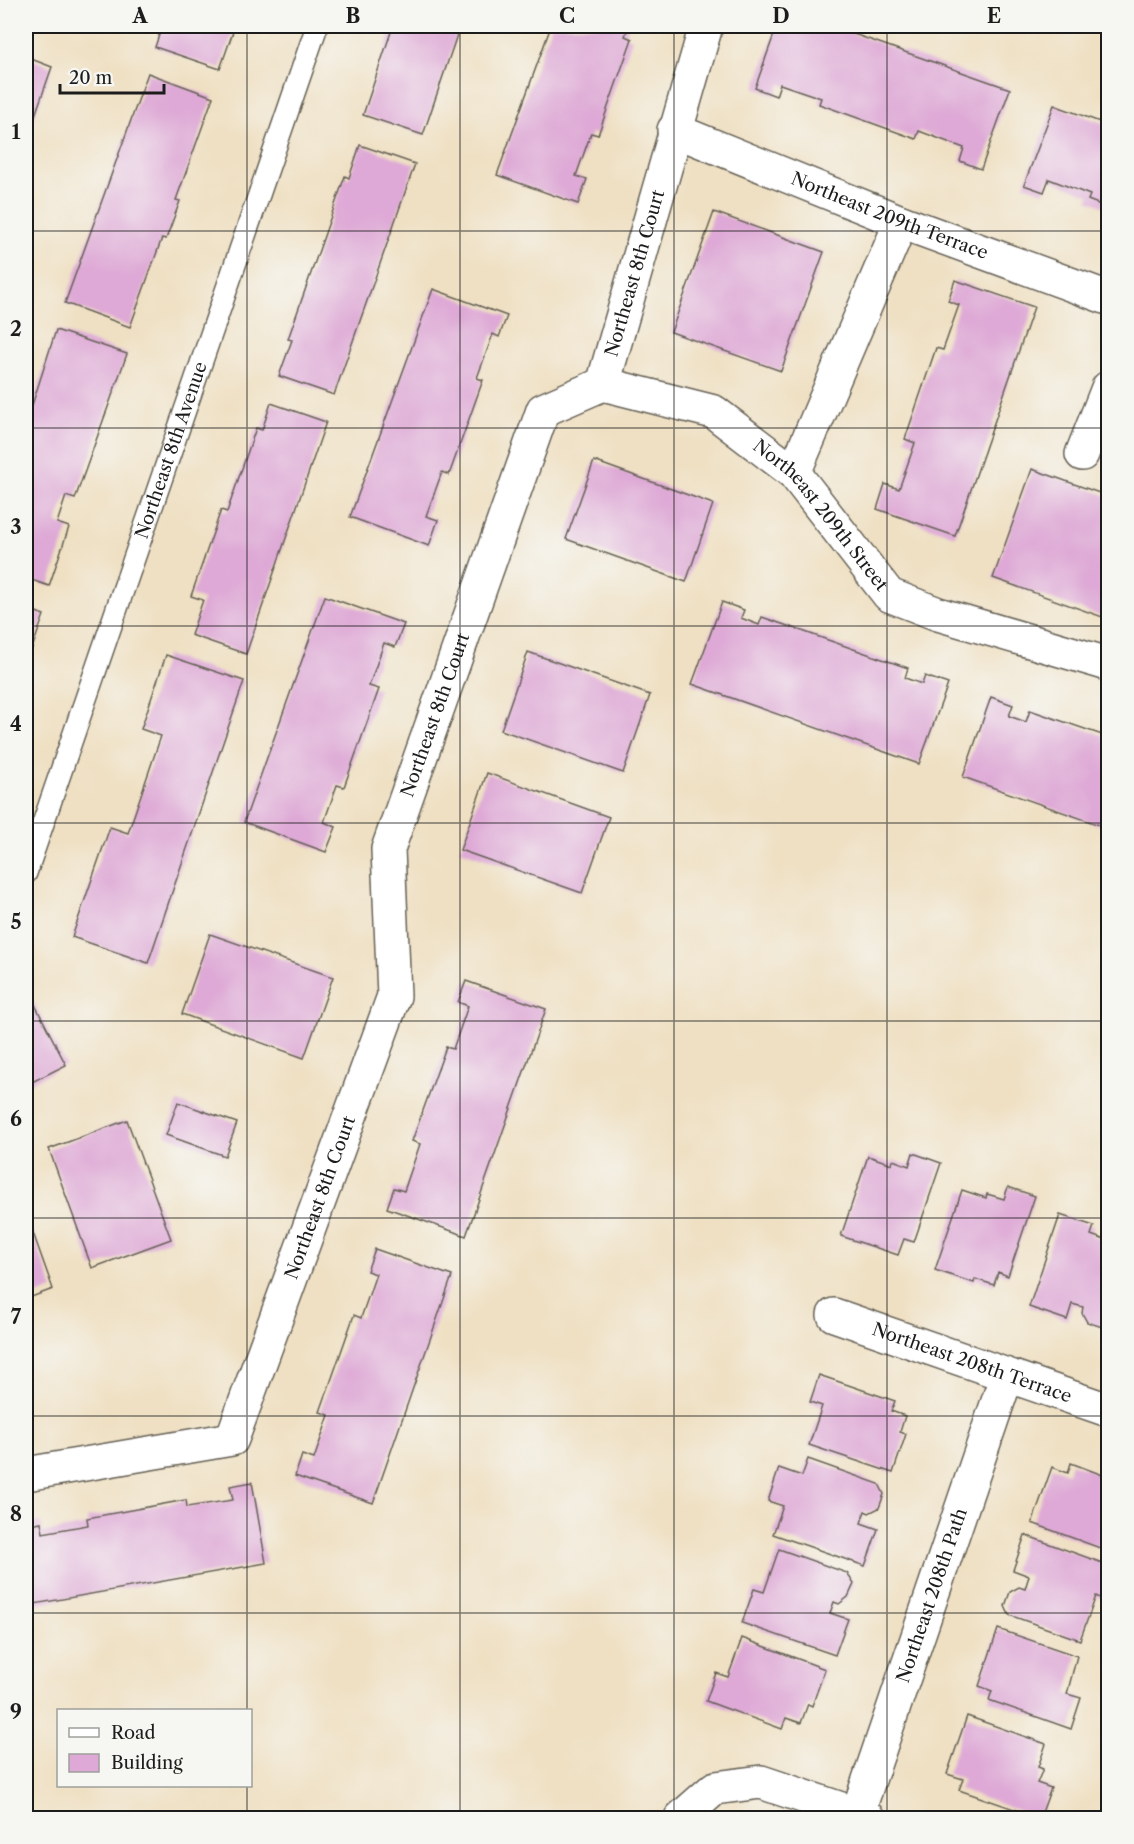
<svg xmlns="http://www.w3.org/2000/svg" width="1134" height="1844" font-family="'Libre Caslon Text',serif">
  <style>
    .building { fill: #dea9d6 }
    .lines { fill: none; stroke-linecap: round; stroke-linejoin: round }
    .lane-casing { stroke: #666156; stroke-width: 24 }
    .street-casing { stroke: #666156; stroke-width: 36 }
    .lane { stroke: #fff; stroke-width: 21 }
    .street { stroke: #fff; stroke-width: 33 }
    .grid { fill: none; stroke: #1c1c1c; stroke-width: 1.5; stroke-opacity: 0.55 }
    .labels { text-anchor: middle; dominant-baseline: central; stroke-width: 4.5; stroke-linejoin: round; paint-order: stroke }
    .street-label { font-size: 18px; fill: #1c1c1c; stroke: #f6f6f2 }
    .neatline { fill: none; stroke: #1c1c1c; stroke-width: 2 }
    .grid-label { font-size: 20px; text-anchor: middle; font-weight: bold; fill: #1c1c1c }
  </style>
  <rect width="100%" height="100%" fill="#f6f6f2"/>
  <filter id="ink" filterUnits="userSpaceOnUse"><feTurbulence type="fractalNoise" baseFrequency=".0167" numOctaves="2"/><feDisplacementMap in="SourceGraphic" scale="12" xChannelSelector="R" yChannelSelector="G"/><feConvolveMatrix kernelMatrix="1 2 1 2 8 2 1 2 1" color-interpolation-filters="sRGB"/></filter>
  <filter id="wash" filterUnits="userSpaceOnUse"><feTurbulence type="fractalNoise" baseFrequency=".008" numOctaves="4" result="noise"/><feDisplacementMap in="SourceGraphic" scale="24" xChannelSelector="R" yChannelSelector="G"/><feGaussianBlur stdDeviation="1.35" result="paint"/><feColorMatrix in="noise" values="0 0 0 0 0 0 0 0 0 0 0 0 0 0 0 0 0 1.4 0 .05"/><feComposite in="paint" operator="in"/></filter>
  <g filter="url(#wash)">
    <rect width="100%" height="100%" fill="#efe0c3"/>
    <g id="blocks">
      <g class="building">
        <polygon points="162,26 235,26 220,69 155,47"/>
        <polygon points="393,26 460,26 423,135 363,115"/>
        <polygon points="551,26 629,26 625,36 632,39 598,135 591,133 576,176 587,179 578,204 497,175"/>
        <polygon points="777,26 831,26 1010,89 981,169 960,161 964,148 919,131 916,139 819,104 821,98 780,84 776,96 755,88"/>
        <polygon points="26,57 52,67 26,141"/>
        <polygon points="148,73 213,97 176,200 180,201 166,239 162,238 130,327 65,303"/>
        <polygon points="1054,105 1108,125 1108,208 1088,200 1090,195 1049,179 1044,192 1024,185"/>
        <polygon points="360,145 415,164 334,395 279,376 292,340 288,339 345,176 349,178"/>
        <polygon points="714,212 824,252 781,371 671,332"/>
        <polygon points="955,280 1034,307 955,536 877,509 885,484 899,489 915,443 905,439 936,348 943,350 959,305 948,301"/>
        <polygon points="433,289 507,316 499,337 493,334 477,378 483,380 449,475 442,472 426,516 438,520 429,546 350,517"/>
        <polygon points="56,330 127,354 75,499 66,496 57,523 69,527 49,586 26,578 26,424"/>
        <polygon points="271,403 326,422 246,654 191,635 203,600 191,596 221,510 227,512 256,428 262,430"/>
        <polygon points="594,461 713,504 686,582 566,539"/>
        <polygon points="1032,469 1108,496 1108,619 993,578"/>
        <polygon points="325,596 404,624 395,647 384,643 369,686 379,689 344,787 337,785 324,822 336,827 326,852 244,822"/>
        <polygon points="722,602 744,610 741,618 759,625 762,617 908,668 905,678 922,684 925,676 948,684 919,764 692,684"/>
        <polygon points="26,608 44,615 30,654 26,652"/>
        <polygon points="528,652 650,695 623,773 501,730"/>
        <polygon points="166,655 244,681 148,963 72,937 110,827 128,833 161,736 141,729"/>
        <polygon points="991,697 1013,705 1009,716 1026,722 1030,710 1108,737 1108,828 963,777"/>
        <polygon points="487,773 609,817 582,893 460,850"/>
        <polygon points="210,934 333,977 304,1058 182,1014"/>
        <polygon points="466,981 546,1009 466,1236 387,1208 394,1188 404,1191 420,1144 412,1141 446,1047 453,1049 468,1006 458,1002"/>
        <polygon points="30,995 66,1065 26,1085 26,997"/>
        <polygon points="178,1102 237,1123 225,1156 166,1135"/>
        <polygon points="127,1120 171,1239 92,1268 49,1149"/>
        <polygon points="913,1153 941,1163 914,1242 904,1239 898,1255 841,1236 868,1156 892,1164 893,1160 909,1166"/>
        <polygon points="1008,1187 1035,1196 1008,1276 998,1272 994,1285 975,1279 974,1283 935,1270 962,1190 986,1198 987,1194 1004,1199"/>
        <polygon points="26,1213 53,1289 26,1299"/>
        <polygon points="1060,1215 1094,1226 1091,1235 1108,1241 1108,1323 1102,1327 1087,1322 1082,1313 1083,1307 1072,1304 1067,1320 1029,1307"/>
        <polygon points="375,1249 452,1276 373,1503 295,1476 302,1455 314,1459 329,1415 320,1412 354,1315 361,1318 376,1274 367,1271"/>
        <polygon points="819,1375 895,1401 891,1411 905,1416 900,1432 906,1434 893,1473 809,1445 822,1406 810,1402"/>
        <polygon points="808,1459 879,1484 884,1494 879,1508 869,1513 865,1511 861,1523 878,1529 865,1566 773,1534 783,1506 768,1501 779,1468 802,1476"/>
        <polygon points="1071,1463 1108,1477 1108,1551 1032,1523 1052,1467 1068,1473"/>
        <polygon points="252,1482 266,1563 29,1605 26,1584 26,1525 41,1522 43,1533 88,1525 87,1518 186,1500 187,1507 233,1500 230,1486"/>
        <polygon points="1025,1535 1108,1565 1108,1587 1104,1600 1096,1596 1080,1640 1009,1615 1005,1606 1010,1592 1019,1587 1025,1589 1029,1576 1013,1570"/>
        <polygon points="779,1549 847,1573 854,1584 848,1597 839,1604 834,1602 830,1613 848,1619 835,1655 742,1623 754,1589 764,1592"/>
        <polygon points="998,1629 1077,1656 1067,1694 1081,1698 1071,1729 989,1700 992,1691 979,1686"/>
        <polygon points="742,1638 825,1669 812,1706 808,1704 801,1723 786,1718 782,1729 706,1701 716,1673 728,1677"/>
        <polygon points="967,1716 1046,1744 1038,1767 1043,1769 1037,1783 1051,1788 1040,1818 959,1790 963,1779 947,1774"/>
      </g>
    </g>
  </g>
  <g filter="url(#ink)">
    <use href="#blocks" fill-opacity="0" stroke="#666156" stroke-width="1.5"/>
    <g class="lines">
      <g class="lane-casing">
        <g id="lane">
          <path id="s1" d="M26,873L317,26"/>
        </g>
      </g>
      <g class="street-casing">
        <g id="street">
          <path id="s2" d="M674,130L901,222L1108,298"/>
          <path id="s3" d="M603,384L714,412L794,473L889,595L938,614L1108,664"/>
          <polyline points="1082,454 1108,388"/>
          <polyline points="794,473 901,222"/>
          <path id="s4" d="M834,1315L1108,1410"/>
          <path id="s5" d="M26,1474L232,1439L394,996L388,849L543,410L603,384L706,26"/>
          <path id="s6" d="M857,1815L1007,1375"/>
          <polyline points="681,1818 715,1788 761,1782 868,1818"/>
        </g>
      </g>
      <use href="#lane" class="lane"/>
      <use href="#street" class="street"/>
    </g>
  </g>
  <path class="grid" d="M247,26V1710M460,26V1818M674,26V1818M887,26V1818M26,231H1108M26,428H1108M26,626H1108M26,823H1108M26,1021H1108M26,1218H1108M26,1416H1108M26,1613H1108M247,1786V1818"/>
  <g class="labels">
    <g class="street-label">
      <text stroke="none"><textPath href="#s2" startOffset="232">Northeast 209th Terrace</textPath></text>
      <text stroke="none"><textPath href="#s5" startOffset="1474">Northeast 8th Court</textPath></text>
      <text stroke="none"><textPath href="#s1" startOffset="447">Northeast 8th Avenue</textPath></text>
      <text stroke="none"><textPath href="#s3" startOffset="264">Northeast 209th Street</textPath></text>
      <text stroke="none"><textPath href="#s5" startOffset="970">Northeast 8th Court</textPath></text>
      <text stroke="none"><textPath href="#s5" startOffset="466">Northeast 8th Court</textPath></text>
      <text stroke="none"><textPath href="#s4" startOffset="146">Northeast 208th Terrace</textPath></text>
      <text stroke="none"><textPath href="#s6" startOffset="232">Northeast 208th Path</textPath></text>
    </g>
  </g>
  <rect width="1134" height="1844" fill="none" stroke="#f6f6f2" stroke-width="66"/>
  <rect x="57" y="1709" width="195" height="78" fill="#f6f6f2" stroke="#9f9f9c" stroke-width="1.5"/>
  <rect x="69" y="1728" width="30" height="9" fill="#ffffff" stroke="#9f9f9c" stroke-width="1.5"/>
  <text x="111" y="1739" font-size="18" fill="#1c1c1c">Road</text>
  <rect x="69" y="1754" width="30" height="18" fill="#dea9d6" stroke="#9f9f9c" stroke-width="1.5"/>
  <text x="111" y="1769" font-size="18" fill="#1c1c1c">Building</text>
  <path d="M60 84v9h104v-9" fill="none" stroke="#1c1c1c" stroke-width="3"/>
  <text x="69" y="84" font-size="18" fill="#1c1c1c" stroke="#f6f6f2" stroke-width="4.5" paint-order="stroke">20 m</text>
  <rect x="33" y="33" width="1068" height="1778" class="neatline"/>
  <g class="grid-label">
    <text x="140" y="23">A</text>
    <text x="353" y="23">B</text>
    <text x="567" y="23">C</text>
    <text x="781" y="23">D</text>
    <text x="994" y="23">E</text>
    <text x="16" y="139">1</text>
    <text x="16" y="336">2</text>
    <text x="16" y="534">3</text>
    <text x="16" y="731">4</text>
    <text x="16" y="929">5</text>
    <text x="16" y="1126">6</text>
    <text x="16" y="1324">7</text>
    <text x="16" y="1521">8</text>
    <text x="16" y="1719">9</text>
  </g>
</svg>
